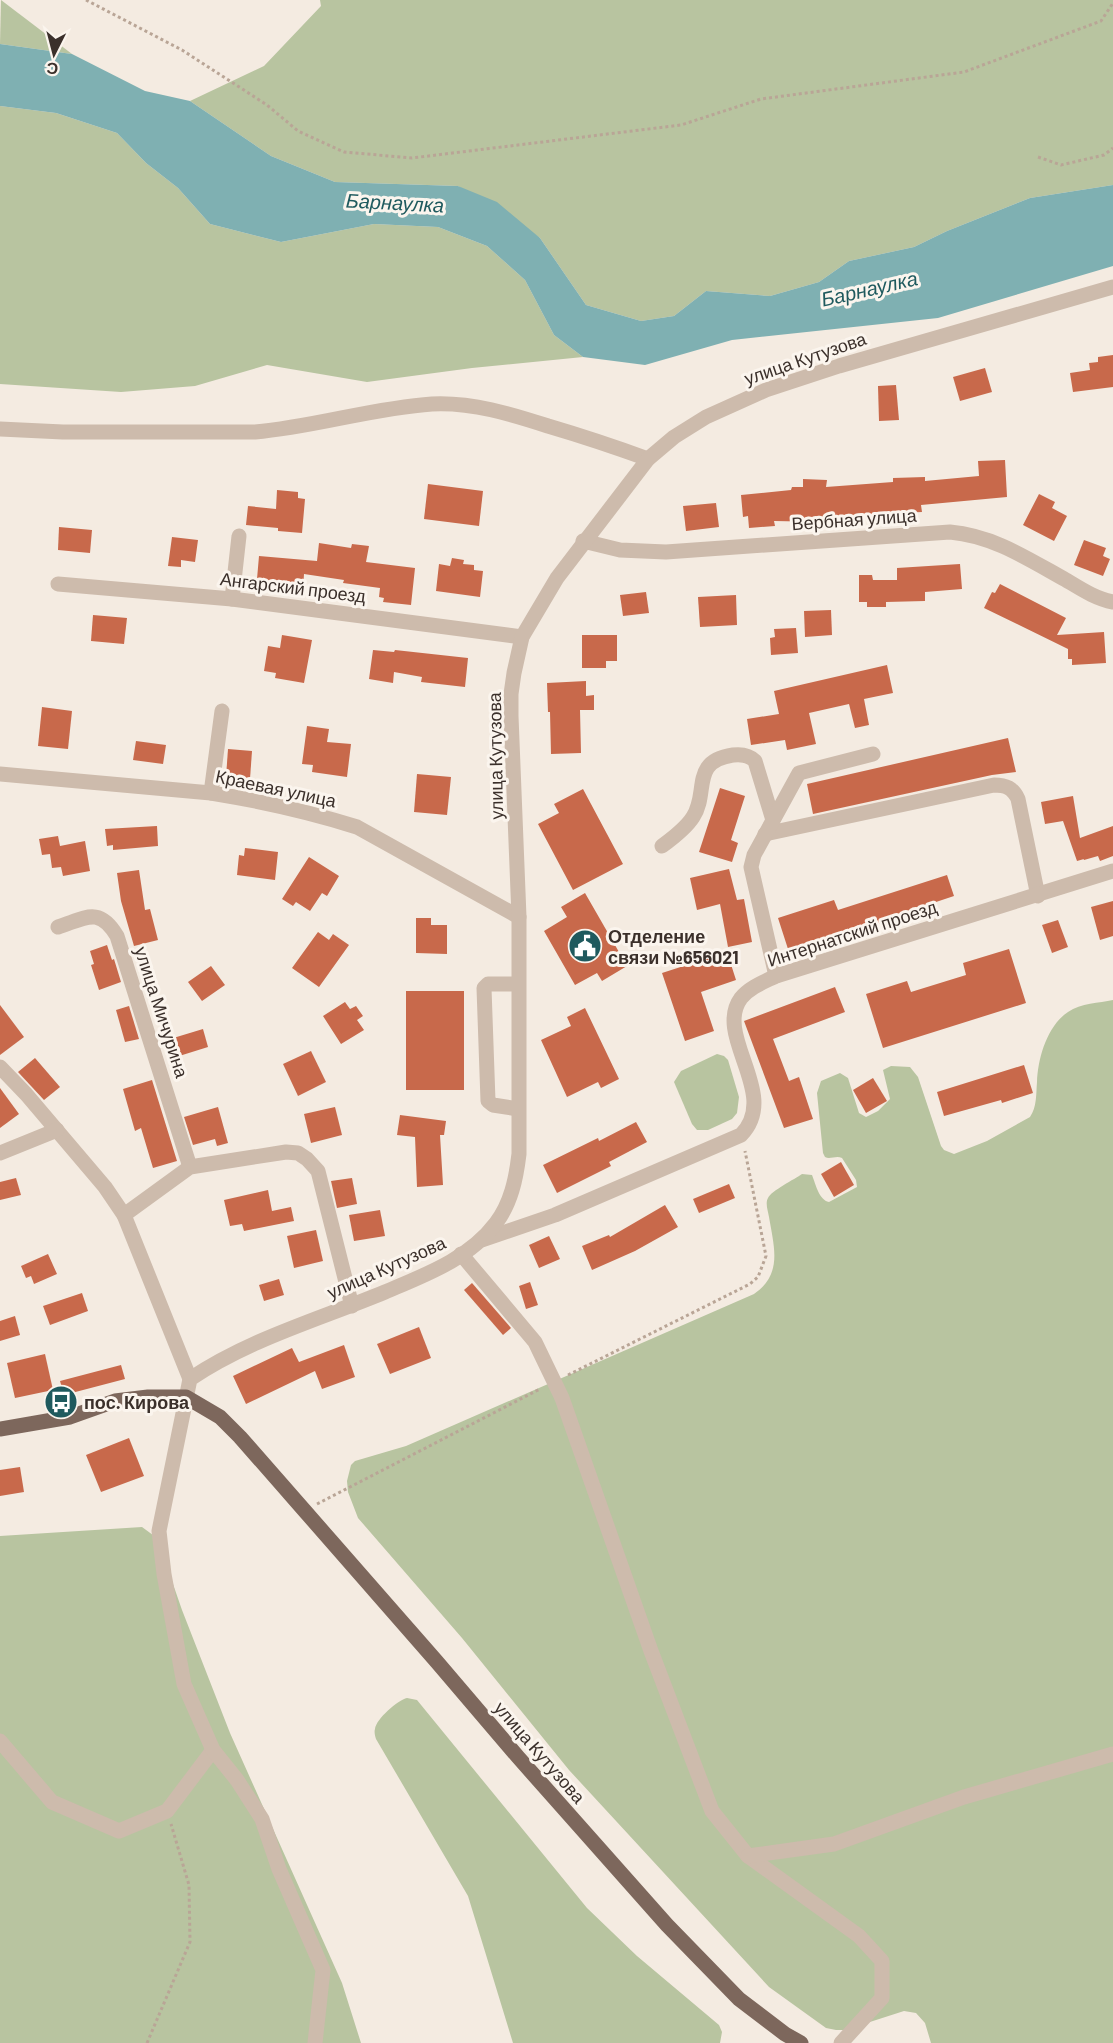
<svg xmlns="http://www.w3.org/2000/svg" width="1113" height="2043" font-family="Barlow,sans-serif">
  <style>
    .green { fill: #b8c4a0 }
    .water { fill: #7fb0b2 }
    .building { fill: #c8694b }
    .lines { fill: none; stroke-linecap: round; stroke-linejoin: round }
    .path { stroke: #b9a596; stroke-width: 3; stroke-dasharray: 3 3; stroke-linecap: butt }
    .minor { stroke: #cdbbac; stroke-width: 15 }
    .major { stroke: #7d675c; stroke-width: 15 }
    .labels { text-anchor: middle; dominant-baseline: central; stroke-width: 6; stroke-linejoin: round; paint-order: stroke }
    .street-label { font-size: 18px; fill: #3b302b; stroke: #fbf5ee }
    .poi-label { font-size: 18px; font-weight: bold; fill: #3b302b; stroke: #fbf5ee; text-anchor: start }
    .water-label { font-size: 20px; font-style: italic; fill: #1f5a5e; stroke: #fbf5ee }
  </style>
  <rect width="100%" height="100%" fill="#f4ebe1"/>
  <g class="green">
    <polygon points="1,0 72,54 0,44"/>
    <polygon points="320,0 1113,0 1113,185 1030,198 947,231 914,247 849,261 819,282 770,296 706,291 674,316 641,321 586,305 540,238 458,186 335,182 271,156 190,101 264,66 321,6"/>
    <polygon points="0,106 56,113 117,133 146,163 178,188 210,224 281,242 374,224 438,227 487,246 525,280 554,335 583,357 472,368 367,382 267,365 195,386 121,392 0,384"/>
    <path d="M1113,1000V2043H931L925,2023L916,2013L904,2011L845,2030H836L826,2028L769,1987L569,1770L462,1638L358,1518L348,1492L347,1481L351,1465L355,1461L406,1446L754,1294C783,1274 774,1247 769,1217C768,1211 765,1203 768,1198C771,1191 795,1179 802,1174L812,1175C816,1185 819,1200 829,1202L857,1187L856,1180L842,1158C836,1155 830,1160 825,1157L823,1153L817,1093L821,1081L840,1073L848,1078L859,1113L866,1117L878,1111L890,1099L883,1070L891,1066L910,1067L918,1077L941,1146L944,1150L954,1154L987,1141L1030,1117C1037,1107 1036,1094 1037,1082C1038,1058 1047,1026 1068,1012C1081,1003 1099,1003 1113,1000Z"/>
    <polygon points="717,1054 724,1056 728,1060 739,1097 737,1113 732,1119 708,1130 697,1130 692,1124 674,1082 681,1071"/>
    <polygon points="142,1527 157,1538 182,1610 230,1733 342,1983 361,2043 0,2043 0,1536"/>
    <path d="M407,1698L417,1700L587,1908L637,1956L719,2025L722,2032L720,2043H513L468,1896L376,1739C375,1736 374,1732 375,1729C376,1719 398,1700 407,1698Z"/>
  </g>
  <polygon class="water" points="0,44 72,54 145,91 190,101 271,156 335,182 458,186 497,202 540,238 586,305 641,321 674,316 706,291 770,296 819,282 849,261 914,247 947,231 1030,198 1113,185 1113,266 938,318 732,340 645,365 583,357 554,335 525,280 487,246 438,227 374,224 281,242 210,224 178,188 146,163 117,133 56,113 0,106"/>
  <g class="building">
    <polygon points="1113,355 1113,387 1073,392 1070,373 1090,370 1089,363 1098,362 1098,357"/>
    <polygon points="985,368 992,392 960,401 953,377"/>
    <polygon points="896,385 899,420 879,421 878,386"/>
    <polygon points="1005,460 1007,497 921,505 922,512 900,513 900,523 883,524 882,517 825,522 774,521 775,526 749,528 748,516 743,517 741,495 791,490 792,487 803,487 803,479 827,480 826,487 893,482 893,478 925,477 925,481 979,476 978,461"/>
    <polygon points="428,484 483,491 479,526 424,519"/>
    <polygon points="277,490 298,492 298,498 305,499 302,533 278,531 278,528 246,525 248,506 276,509"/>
    <polygon points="1039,494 1055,502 1052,508 1067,516 1054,541 1023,525"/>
    <polygon points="716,503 719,527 686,531 683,506"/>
    <polygon points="59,527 92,530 90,553 58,550"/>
    <polygon points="172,537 198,540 195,562 181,560 181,567 168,566"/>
    <polygon points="1084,540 1106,548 1103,556 1110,559 1103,576 1074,565"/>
    <polygon points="319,543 351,548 352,544 369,546 366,562 415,568 411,605 383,602 384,598 379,597 380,588 343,583 344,580 304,574 303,590 262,587 262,579 257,579 259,556 317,561"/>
    <polygon points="452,558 464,560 463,564 474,565 474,570 483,571 480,597 436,591 439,564 450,566"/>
    <polygon points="960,564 962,589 925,592 925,601 886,602 886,607 867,607 867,602 859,602 859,575 872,575 873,580 897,580 897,568"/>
    <polygon points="1000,584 1066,618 1057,635 1104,632 1106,663 1072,665 1072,659 1068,659 1068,649 984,608 992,592 995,593"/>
    <polygon points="646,592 649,613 623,616 620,595"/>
    <polygon points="736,595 737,625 700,627 698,597"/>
    <polygon points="831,610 832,635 805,637 804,611"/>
    <polygon points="93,615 127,618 124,644 91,641"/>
    <polygon points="796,628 798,653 771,655 770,638 775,637 774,629"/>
    <polygon points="282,635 312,640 304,683 275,678 276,673 264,671 268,646 280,648"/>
    <polygon points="582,635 617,635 617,661 606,661 606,668 582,668"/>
    <polygon points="373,650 394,652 395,650 468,658 465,687 421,682 422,677 394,672 393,683 369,679"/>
    <polygon points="887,665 893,693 864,699 869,725 855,728 849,704 809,713 816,744 787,750 785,740 751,745 747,719 779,714 774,691"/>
    <polygon points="586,681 586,696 594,695 594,710 580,710 581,753 551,754 550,712 548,712 547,683"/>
    <polygon points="42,707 72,711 68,749 38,746"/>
    <polygon points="307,726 329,729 327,742 351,744 347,777 312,772 313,765 302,764"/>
    <polygon points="1008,738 1016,772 992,775 813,814 807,784"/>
    <polygon points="136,741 166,745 163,764 133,760"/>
    <polygon points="228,749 252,751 250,779 226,777"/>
    <polygon points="417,774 451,777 447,815 414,812"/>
    <polygon points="720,788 745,796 731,840 738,843 732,862 699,852"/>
    <polygon points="583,789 623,864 573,890 538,824 559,813 554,804"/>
    <polygon points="1073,796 1080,838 1113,826 1113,856 1100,861 1098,856 1084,860 1083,857 1084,859 1077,861 1063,821 1045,824 1041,802"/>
    <polygon points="157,826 158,846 113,850 113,845 107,846 105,829"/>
    <polygon points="58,836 60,846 85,841 90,871 63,876 61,867 52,868 50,854 42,855 39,839"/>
    <polygon points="245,848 278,852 275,880 237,875 239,855 244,856"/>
    <polygon points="309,857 339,876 327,896 322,893 310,911 296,902 293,906 282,899"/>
    <polygon points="729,869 737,900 744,899 752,942 728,947 720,904 697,910 690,878"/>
    <polygon points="139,870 145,910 150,909 158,940 134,946 121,901 117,873"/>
    <polygon points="947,875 954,896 897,915 898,917 858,931 856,927 788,949 778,918 834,900 838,910"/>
    <polygon points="585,893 627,966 602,981 597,973 575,985 544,931 567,917 561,907"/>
    <polygon points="1113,901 1113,936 1100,940 1091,907"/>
    <polygon points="416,918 431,918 431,925 447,925 447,954 416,953"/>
    <polygon points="1058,920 1068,947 1052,953 1042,925"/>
    <polygon points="318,932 329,940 333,934 349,945 319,987 292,968"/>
    <polygon points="107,945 112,960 114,959 121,982 99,990 91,965 94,964 90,951"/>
    <polygon points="1009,949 1026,1003 883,1048 866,994 907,981 911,992 966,975 963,963"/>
    <polygon points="727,952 736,980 701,992 714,1031 685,1041 662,973"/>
    <polygon points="211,966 225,985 202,1001 188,982"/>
    <polygon points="835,987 845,1012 773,1039 789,1081 799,1077 813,1119 784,1128 744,1021"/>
    <rect x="406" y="991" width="58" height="99"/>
    <polygon points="345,1002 350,1009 356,1006 363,1016 357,1020 364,1030 341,1044 323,1016"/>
    <polygon points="0,1005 24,1037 0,1055"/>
    <polygon points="129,1006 139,1039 125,1042 116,1010"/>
    <polygon points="585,1008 619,1079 601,1088 598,1082 567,1097 541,1040 571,1026 567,1017"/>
    <polygon points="203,1029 208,1047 176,1057 170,1039"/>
    <polygon points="311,1051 326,1082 298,1096 283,1064"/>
    <polygon points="35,1058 60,1087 44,1100 18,1072"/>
    <polygon points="1024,1065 1033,1093 1002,1103 1001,1100 944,1116 937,1092"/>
    <polygon points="873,1078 887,1101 866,1113 853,1090"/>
    <polygon points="152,1080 177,1161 153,1168 141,1128 135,1131 123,1089"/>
    <polygon points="0,1088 19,1114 0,1128"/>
    <polygon points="218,1107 228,1143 217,1146 215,1139 193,1145 184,1117"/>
    <polygon points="335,1107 342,1135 311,1143 304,1114"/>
    <polygon points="400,1115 446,1121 444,1135 440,1135 443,1185 417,1187 415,1137 397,1135"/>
    <polygon points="636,1122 647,1142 609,1162 611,1166 557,1193 543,1165 598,1138 599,1141"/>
    <polygon points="841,1162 854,1185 834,1197 821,1174"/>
    <polygon points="16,1178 21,1195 0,1200 0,1182"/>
    <polygon points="352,1178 357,1204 337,1208 331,1181"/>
    <polygon points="729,1184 735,1198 699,1213 693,1199"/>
    <polygon points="268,1190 272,1211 291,1207 294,1221 244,1231 242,1224 230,1226 224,1200"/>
    <polygon points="665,1205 678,1227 635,1251 592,1270 582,1246 609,1235 610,1237"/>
    <polygon points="380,1210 385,1236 354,1241 349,1215"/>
    <polygon points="316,1230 323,1261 294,1268 287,1236"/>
    <polygon points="549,1236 560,1259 539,1268 529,1245"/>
    <polygon points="48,1254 57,1274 34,1284 31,1276 26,1278 21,1266"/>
    <polygon points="279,1279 284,1295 264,1301 259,1285"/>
    <polygon points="530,1282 538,1305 526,1309 519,1286"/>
    <polygon points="472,1283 511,1328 503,1335 464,1290"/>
    <polygon points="82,1293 88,1311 50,1325 43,1306"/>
    <polygon points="15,1316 20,1335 0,1341 0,1321"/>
    <polygon points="419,1327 431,1358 390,1374 377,1344"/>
    <polygon points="344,1345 355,1377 322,1389 315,1371 246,1404 233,1376 292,1348 299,1362"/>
    <polygon points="45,1354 53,1390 15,1398 7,1363"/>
    <polygon points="121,1365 125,1379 64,1395 60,1381"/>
    <polygon points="129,1438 144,1476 101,1492 86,1455"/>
    <polygon points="20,1467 24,1492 0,1496 0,1470"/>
  </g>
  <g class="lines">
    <g class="path">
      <polyline points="86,0 182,50 267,105 298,131 344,152 412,158 681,125 761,99 964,72 1101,21 1113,3"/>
      <polyline points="1038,157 1061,165 1104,155 1113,148"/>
      <polyline points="568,1375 750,1284 758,1277 766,1256 745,1151"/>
      <polyline points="317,1504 540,1389"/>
      <polyline points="147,2043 190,1942 189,1885 171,1824"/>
    </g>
    <g class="minor">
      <path d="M0,429L63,432H255C315,427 372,408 432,404C472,402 511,414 548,426C582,436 615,447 648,459"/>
      <path d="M583,541L620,550L666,552L950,532C994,536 1028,559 1066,580C1081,589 1096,599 1113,602"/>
      <polyline points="58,584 232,599 522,637"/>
      <polyline points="232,599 239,536"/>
      <path d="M0,774L211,793C260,801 310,812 357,827L519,917"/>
      <polyline points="211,793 222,711"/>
      <path d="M765,834L994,785C1006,785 1013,788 1018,799L1038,896"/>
      <path d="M662,846C673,838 686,828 693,817C709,793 690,761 733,755C741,754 749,755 755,761L773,820"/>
      <path d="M58,927C86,918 99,906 117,936L190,1167"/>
      <polyline points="776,976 751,867 754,855 799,773 873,754"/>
      <polyline points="518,984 488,984 484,988 488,1101 493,1105 518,1109"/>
      <polyline points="0,1067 26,1094 105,1187 124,1215 190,1379"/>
      <polyline points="0,1153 57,1130"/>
      <polyline points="124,1215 190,1167 286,1152 298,1153 307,1159 318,1171 352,1306"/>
      <path d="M482,1240L555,1215L741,1135C781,1094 713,1036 741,998C750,987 764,982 776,976L1113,871"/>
      <polyline points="461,1254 535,1342 562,1398 651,1651 712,1811 748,1856 859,1936 882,1961 882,1998 841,2043"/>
      <polyline points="0,1741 52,1802 119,1831 167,1811 213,1750"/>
      <polyline points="748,1856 834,1844 964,1797 1113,1754"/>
      <path d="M315,2043L323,1970L279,1869L262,1819L237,1780L213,1750L184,1684L164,1574L159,1531L190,1379C249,1339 320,1319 385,1292C425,1275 469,1259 496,1223C511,1203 516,1179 519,1154V917L511,716V694L514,673L522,637L557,578L648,459L674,437L706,417L766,390L839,366L1113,287"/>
    </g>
    <polyline class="major" points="0,1429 70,1417 115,1401 148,1397 186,1397 220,1417 240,1437 304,1510 437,1662 518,1757 667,1925 739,1999 785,2034 801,2043"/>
  </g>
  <defs>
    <g id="civic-disc" transform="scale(1.725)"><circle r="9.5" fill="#1f5a5e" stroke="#fbf5ee"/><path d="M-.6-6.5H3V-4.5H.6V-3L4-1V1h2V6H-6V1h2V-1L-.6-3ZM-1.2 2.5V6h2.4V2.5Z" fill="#fff"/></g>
    <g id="bus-disc" transform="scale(1.725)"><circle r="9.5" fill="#1f5a5e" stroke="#fbf5ee"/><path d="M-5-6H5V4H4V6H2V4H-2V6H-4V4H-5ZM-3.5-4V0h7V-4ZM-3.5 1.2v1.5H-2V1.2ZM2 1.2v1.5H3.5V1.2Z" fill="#fff"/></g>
  </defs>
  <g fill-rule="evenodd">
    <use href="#civic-disc" x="585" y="946"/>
    <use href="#bus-disc" x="61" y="1402"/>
  </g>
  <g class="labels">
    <g class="street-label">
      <text transform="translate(805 358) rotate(-19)">улица Кутузова</text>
      <text transform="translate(854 519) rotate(-4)">Вербная улица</text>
      <text transform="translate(293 587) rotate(7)">Ангарский проезд</text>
      <text transform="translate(495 756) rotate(-91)">улица Кутузова</text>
      <text transform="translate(276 788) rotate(12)">Краевая улица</text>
      <text transform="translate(852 933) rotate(-18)">Интернатский проезд</text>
      <text transform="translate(162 1012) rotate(72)">улица Мичурина</text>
      <text transform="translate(386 1267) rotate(-24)">улица Кутузова</text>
      <text transform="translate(540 1752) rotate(49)">улица Кутузова</text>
    </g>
    <g class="poi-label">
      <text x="608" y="936">Отделение<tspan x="608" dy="21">связи №656021</tspan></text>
      <text x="84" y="1402">пос. Кирова</text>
    </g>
    <g class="water-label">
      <text transform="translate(395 202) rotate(3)">Барнаулка</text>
      <text transform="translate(869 288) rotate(-13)">Барнаулка</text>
    </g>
  </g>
  <g transform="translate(54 54) rotate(186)" stroke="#fbf5ee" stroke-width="4.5" paint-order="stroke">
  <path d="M0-4.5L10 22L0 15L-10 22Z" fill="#3b302b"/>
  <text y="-9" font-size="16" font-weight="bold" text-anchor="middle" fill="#3b302b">С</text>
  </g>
</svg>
